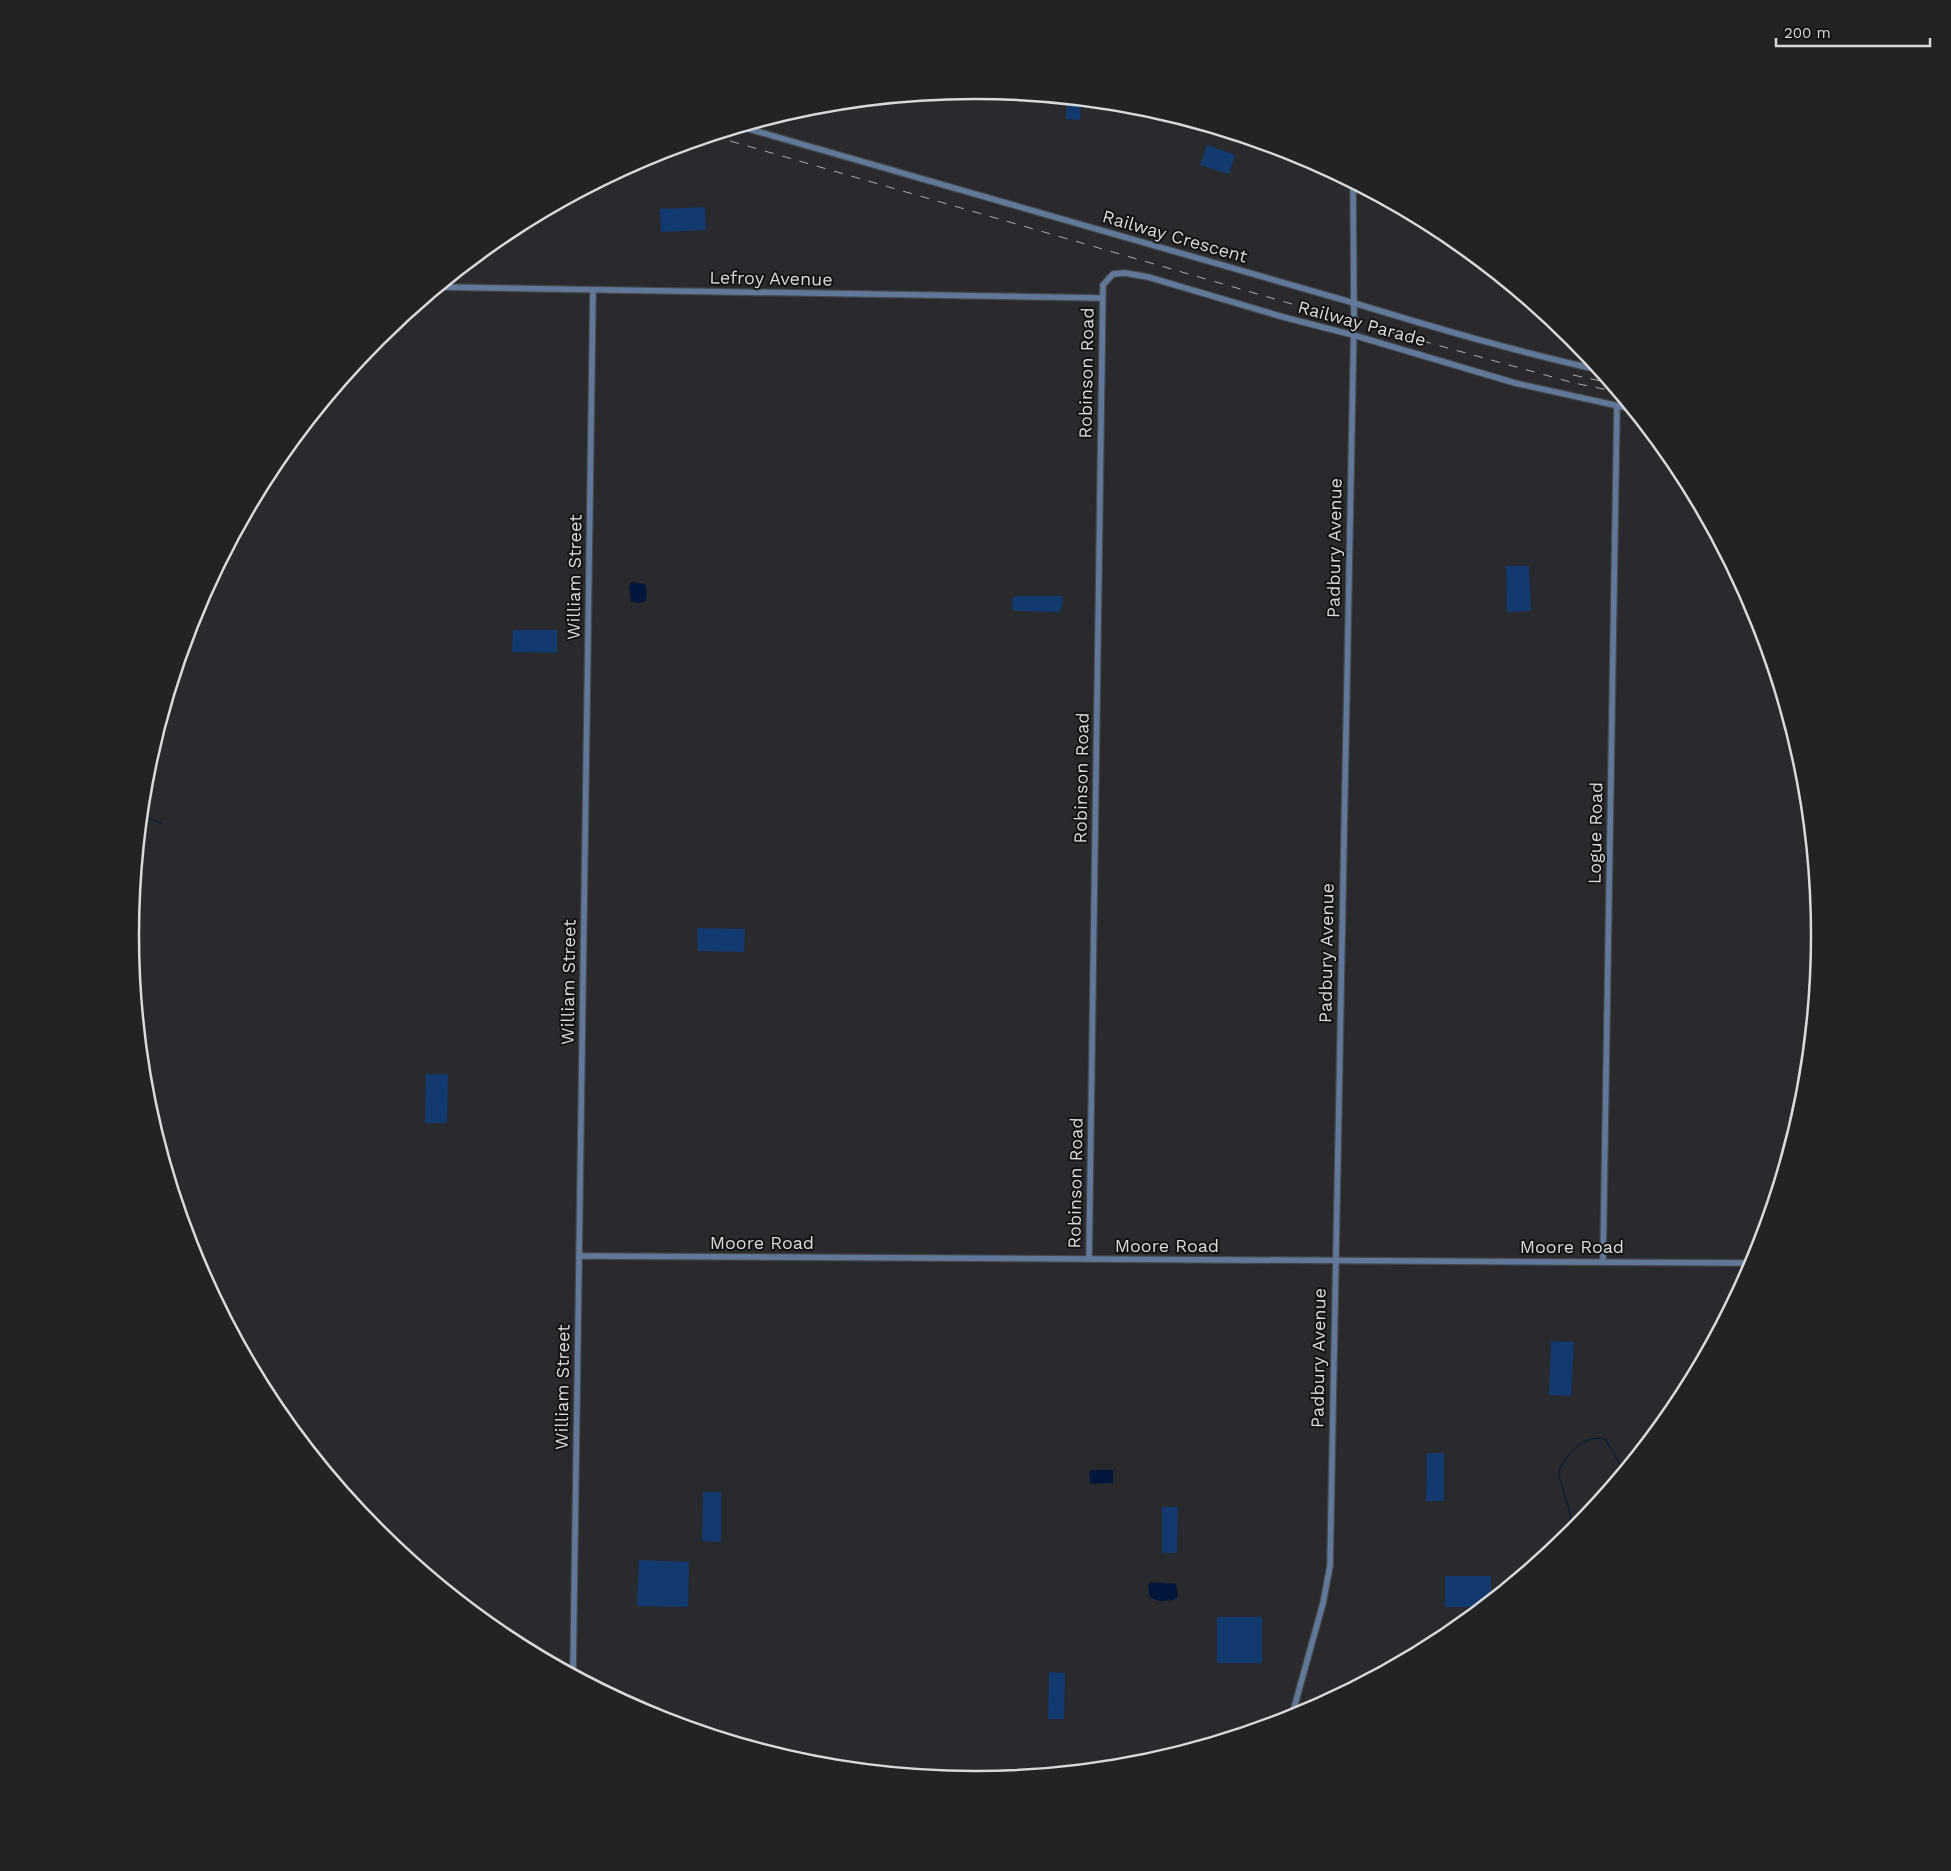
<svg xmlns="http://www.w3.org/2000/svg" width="1951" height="1871" font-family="'Work Sans',sans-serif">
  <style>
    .green { fill: #123a6e }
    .water { fill: #00173b }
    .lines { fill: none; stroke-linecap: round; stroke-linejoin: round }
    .stream { stroke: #00173b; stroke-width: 1 }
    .street-casing { stroke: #444649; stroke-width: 8 }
    .street { stroke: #617898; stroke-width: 5.5 }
    .rail { stroke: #a8aaac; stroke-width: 1; stroke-dasharray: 9 9; stroke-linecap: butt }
    .labels { text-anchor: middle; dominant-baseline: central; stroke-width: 4; stroke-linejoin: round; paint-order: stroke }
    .street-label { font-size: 18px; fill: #d8d9db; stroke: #121314 }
    .rim { fill: none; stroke: #d8d9db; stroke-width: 2.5 }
  </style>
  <rect width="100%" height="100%" fill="#282a2d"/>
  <g class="green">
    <polygon points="1067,99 1081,100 1080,120 1066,119"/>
    <polygon points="1207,145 1235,155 1229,174 1200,165"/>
    <polygon points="705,207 706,230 661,232 660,209"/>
    <polygon points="1506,566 1529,566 1531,611 1507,612"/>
    <polygon points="1018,596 1062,596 1063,601 1060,612 1015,611 1012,608 1013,597"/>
    <polygon points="513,630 557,630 557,653 512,652"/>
    <polygon points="697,928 745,929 744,952 698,951"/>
    <polygon points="426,1074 448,1074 447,1123 425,1123"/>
    <polygon points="1551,1341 1574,1342 1571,1396 1549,1395"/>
    <polygon points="1427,1453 1444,1453 1444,1501 1426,1501"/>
    <polygon points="703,1492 721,1492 721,1542 702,1541"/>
    <polygon points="1162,1507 1178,1507 1177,1553 1162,1553"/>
    <polygon points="639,1560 689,1562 688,1607 637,1606"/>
    <polygon points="1445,1576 1491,1576 1491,1601 1484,1607 1445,1607"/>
    <rect x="1217" y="1617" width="45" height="46"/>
    <polygon points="1049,1672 1065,1673 1064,1719 1048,1719"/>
  </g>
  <g class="water">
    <polygon points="632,582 645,584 647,591 646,601 640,603 631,602 629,586"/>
    <polygon points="1092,1470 1113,1470 1113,1483 1094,1484 1090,1483 1089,1472"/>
    <polygon points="1151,1582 1176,1584 1178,1596 1174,1600 1159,1601 1151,1598 1149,1595 1148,1585"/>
  </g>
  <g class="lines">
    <g class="stream">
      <polyline points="142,815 162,824"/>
      <polyline points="1712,1343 1712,1337 1716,1335"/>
      <path d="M1573,1534L1569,1509L1558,1473C1567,1454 1583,1434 1605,1439L1620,1464L1629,1466"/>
      <polyline points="1541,1560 1542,1556 1551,1551"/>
    </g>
    <g class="street-casing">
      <g id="street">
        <path d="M742,127L1354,303C1436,328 1517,352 1600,370"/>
        <polyline points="439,287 1102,298"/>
        <polyline points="579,1256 1754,1263"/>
        <polyline points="1089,1259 1103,285 1113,274 1125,273 1148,277 1283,317 1353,335 1515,383 1632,409"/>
        <polyline points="1603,1261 1617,406"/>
        <polyline points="573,1675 593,290"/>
        <polyline points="1291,1719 1323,1603 1330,1566 1354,318 1353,183"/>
      </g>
    </g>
    <use href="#street" class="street"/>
    <g class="rail">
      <polyline points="713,136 1354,322 1574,383 1618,392"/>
      <polyline points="1573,375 1610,383"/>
    </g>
  </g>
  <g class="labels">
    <g class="street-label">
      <text transform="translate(1175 236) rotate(16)">Railway Crescent</text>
      <text transform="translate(771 278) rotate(1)">Lefroy Avenue</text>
      <text transform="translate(1362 323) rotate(15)">Railway Parade</text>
      <text transform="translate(1086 373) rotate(-89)">Robinson Road</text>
      <text transform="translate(1334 548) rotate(-89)">Padbury Avenue</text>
      <text transform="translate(574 577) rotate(-89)">William Street</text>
      <text transform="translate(1081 778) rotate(-89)">Robinson Road</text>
      <text transform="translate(1595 833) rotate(-89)">Logue Road</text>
      <text transform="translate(1326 953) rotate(-89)">Padbury Avenue</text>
      <text transform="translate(568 982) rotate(-89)">William Street</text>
      <text transform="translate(1075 1183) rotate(-89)">Robinson Road</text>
      <text x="762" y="1242">Moore Road</text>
      <text x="1167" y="1245">Moore Road</text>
      <text x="1572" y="1246">Moore Road</text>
      <text transform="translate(1318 1358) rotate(-89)">Padbury Avenue</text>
      <text transform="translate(562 1387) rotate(-89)">William Street</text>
    </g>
  </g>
  <path d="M0 0H1951V1871H0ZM139 935a836 836 0 1 1 1672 0a836 836 0 1 1-1672 0Z" fill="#222324" fill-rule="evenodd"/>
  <path class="rim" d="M139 935a836 836 0 1 1 1672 0a836 836 0 1 1-1672 0Z"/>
  <path d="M1776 38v8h154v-8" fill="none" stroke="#d8d9db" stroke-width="2.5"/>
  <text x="1784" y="38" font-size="15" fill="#d8d9db" stroke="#121314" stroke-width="4" paint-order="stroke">200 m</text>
</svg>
